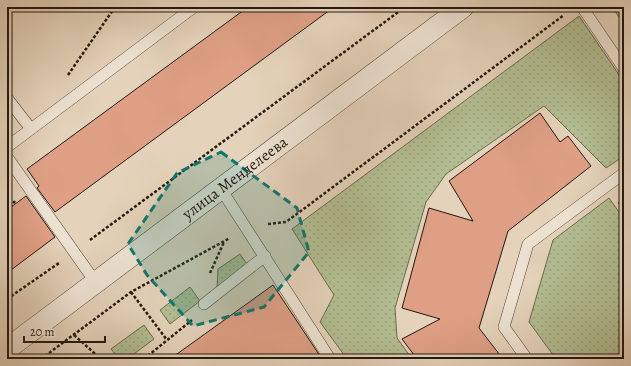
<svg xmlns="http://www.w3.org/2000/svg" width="631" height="366" font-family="Alegreya,serif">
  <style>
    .grass { fill: url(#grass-dots); stroke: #6a6a51 }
    .building { fill: #de9f85; stroke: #221811 }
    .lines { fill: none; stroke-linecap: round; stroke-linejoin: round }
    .lane-casing { stroke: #52463b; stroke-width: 12 }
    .street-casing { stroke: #52463b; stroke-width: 22 }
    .path { stroke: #221811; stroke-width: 2.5; stroke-dasharray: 3 2; stroke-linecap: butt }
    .lane { stroke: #ede2d2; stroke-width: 11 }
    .street { stroke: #ede2d2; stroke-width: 21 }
    .marked { fill: #0f766e; fill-opacity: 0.2; stroke: #0f766e; stroke-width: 3; stroke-dasharray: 8 5; stroke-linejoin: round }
    .labels { text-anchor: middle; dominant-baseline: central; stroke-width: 3; stroke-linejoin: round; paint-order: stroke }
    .street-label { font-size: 16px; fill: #221811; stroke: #ede2d2 }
  </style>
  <defs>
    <pattern id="grass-dots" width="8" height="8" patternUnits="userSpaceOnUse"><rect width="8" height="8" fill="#b2bd91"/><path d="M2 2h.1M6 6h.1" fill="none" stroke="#99a27c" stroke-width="1.8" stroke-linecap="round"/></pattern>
  </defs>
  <rect width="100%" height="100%" fill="#e4d2ba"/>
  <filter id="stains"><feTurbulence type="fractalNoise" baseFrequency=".005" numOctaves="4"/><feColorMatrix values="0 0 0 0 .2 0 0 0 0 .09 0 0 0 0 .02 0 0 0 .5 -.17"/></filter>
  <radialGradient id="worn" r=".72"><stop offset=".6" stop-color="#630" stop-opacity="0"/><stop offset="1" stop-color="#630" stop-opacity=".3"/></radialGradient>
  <g class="grass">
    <polygon points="612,7 624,7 624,24"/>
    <polygon points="579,16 624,82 624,156 606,168 544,106 446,174 426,202 395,308 397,338 412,359 347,359 320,322 334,295 292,229"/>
    <polygon points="609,198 624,219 624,359 556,359 529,322 553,240"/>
    <polygon points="240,254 247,264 217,288 218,269"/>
    <polygon points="190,287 200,301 170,324 160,310"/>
    <polygon points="144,325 154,339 127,359 119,359 111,349"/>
  </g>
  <g class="building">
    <polygon points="248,7 334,7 55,212 37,188 39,186 27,169"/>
    <polygon points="540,113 560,142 568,136 591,166 508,231 479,328 503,359 417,359 402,339 440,319 402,308 429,208 473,221 449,181"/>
    <polygon points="26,196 55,237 7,273 7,210"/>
    <polygon points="273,285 322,359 170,359"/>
  </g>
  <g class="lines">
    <g class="lane-casing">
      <g id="lane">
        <polyline points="582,7 624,69"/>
        <polyline points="7,98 31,129"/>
        <polyline points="7,147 194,7"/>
        <polyline points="7,157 96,283"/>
        <polyline points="221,189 330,359"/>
        <polyline points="204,304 265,256"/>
        <polyline points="527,359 504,327 528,244 624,173"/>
      </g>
    </g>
    <g class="street-casing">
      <g id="street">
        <path id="s1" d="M7,349L463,7"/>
      </g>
    </g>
    <g class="path">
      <polyline points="68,75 115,7"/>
      <polyline points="619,202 624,209"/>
      <polyline points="7,211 15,201"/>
      <polyline points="268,224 286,222 564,15"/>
      <polyline points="90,240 405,7"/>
      <polyline points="210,273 224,242"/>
      <polyline points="131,292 167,340"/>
      <polyline points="7,299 59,263"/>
      <polyline points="74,335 101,359"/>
      <polyline points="41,359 131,292 230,238"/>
      <polyline points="144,359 192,320"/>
    </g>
    <use href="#lane" class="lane"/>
    <use href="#street" class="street"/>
  </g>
  <path class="marked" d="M221,152L297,208L309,252L264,307L193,326L147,275L128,244L177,173Z"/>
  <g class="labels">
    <g class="street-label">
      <text stroke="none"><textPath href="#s1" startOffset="285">улица Менделеева</textPath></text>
    </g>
  </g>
  <rect width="631" height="366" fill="none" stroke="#e4d2ba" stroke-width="24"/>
  <rect x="8" y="8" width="615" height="350" fill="none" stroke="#221811" stroke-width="2"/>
  <rect x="12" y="12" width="607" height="342" fill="none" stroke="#221811"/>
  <path d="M24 336v6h81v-6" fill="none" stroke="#221811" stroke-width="2"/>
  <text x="30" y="336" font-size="12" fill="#221811" stroke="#ede2d2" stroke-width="3" paint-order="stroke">20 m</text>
  <rect width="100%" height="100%" filter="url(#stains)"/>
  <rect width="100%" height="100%" fill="url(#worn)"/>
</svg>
